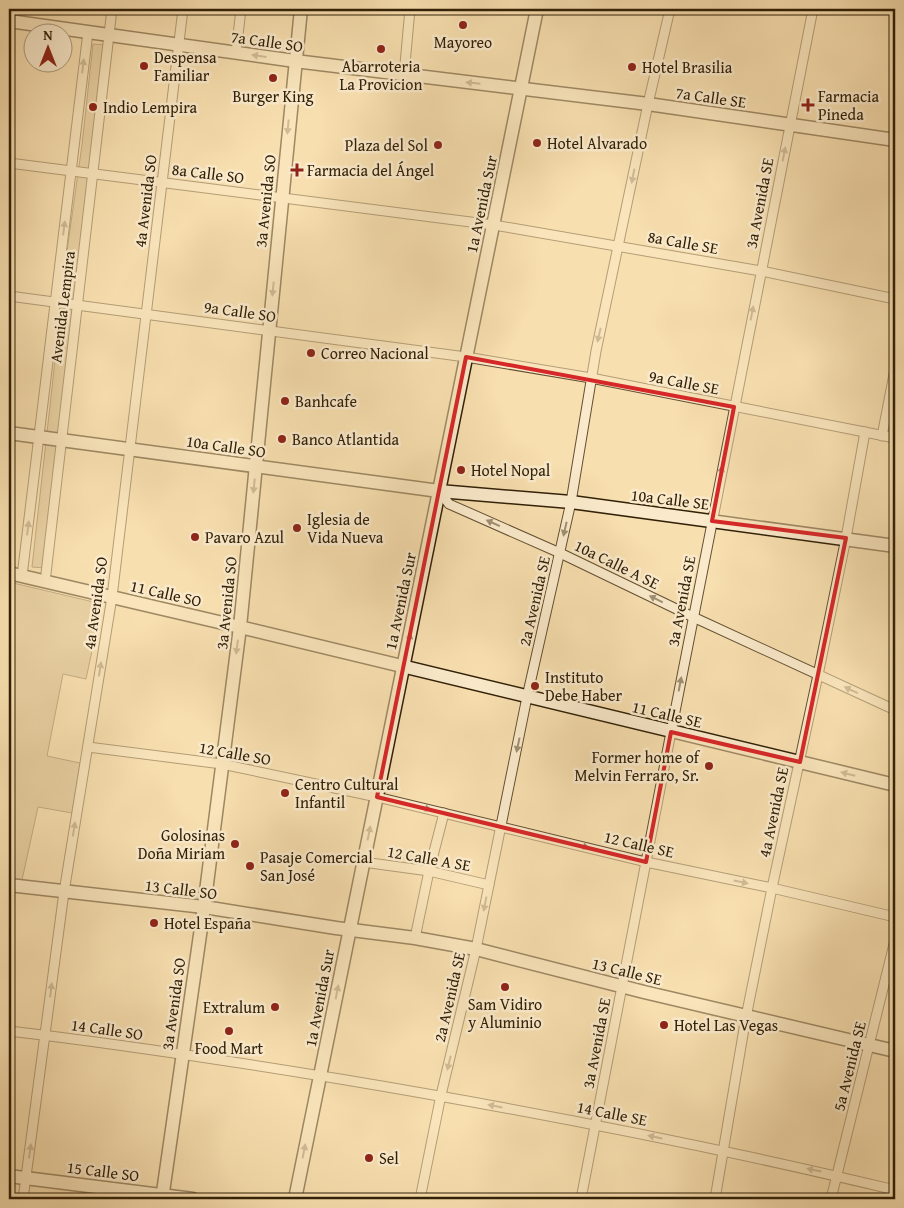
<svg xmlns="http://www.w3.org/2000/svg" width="904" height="1208" font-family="'Gentium Book Plus',serif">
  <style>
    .green { fill: #d6bf93; stroke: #84704e }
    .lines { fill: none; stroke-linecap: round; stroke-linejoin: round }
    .street-casing { stroke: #635032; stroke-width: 11 }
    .secondary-casing { stroke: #312008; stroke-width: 15 }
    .street { stroke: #faeacb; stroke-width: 9 }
    .secondary { stroke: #faeacb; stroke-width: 12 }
    .oneway { fill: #a08f73 }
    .marked { fill: none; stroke: #d62828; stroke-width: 4; stroke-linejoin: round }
    .poi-dot { fill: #8f2418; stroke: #faeacb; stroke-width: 2 }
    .labels { text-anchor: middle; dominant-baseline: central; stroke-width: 5; stroke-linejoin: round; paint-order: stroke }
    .street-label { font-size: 16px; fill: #312008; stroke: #faeacb }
    .poi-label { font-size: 16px; fill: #312008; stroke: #faeacb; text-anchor: start }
  </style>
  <rect width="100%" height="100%" fill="#f8dfaf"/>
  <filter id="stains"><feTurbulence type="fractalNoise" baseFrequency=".004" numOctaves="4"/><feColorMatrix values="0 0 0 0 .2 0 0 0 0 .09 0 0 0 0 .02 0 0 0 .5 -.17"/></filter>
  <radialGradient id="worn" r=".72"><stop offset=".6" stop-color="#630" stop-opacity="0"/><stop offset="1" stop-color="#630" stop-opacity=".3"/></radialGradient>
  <g class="green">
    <polygon points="93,44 107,45 45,568 32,567 68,244 82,145"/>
    <polygon points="9,582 102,604 86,679 63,674 47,756 80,763 72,813 38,807 22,880 9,878"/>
  </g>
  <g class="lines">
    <g class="street-casing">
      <g id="street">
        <polyline points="236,53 241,9"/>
        <polyline points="404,75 410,9"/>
        <polyline points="9,163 494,225 761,271 895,299"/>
        <polyline points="9,296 466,357 591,378 895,438"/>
        <polyline points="882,436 895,369"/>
        <polyline points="439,491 449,504 560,553 693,617 895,710"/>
        <polyline points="22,576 88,32"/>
        <polyline points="45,582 112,9"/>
        <polyline points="88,747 222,764 377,797 646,862 772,888 895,917"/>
        <polyline points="363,862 429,871 489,885"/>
        <polyline points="415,938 429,871 444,813"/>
        <path d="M9,1031C120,1044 230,1061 340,1079C526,1110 712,1146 895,1190"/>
        <polyline points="23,1199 64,892 112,597 183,9"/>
        <polyline points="420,1199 441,1095 476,949 527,697 571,502 596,351 648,104 670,9"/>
        <polyline points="581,1199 671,732 813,9"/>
        <polyline points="715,1199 746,1017 772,888 818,675 846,538 865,432"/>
        <polyline points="831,1199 895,940"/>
      </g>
    </g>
    <g class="secondary-casing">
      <g id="secondary">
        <polyline points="9,21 295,61 648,104 895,140"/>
        <polyline points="9,433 439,491 571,502 895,546"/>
        <polyline points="9,573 240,627 895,785"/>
        <polyline points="9,885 204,907 336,928 415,938 476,949 644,992 895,1051"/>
        <polyline points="9,1176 193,1199"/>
        <polyline points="162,1199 204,907 240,627 301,9"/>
        <polyline points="295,1199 537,9"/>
      </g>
    </g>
    <use href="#street" class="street"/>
    <use href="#secondary" class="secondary"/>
  </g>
  <defs><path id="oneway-solid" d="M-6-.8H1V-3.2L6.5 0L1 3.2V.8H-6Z" transform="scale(1.25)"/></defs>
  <g class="oneway">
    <use href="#oneway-solid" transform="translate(259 56) rotate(-172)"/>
    <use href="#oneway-solid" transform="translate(83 66) rotate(-83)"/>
    <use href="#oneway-solid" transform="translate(473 83) rotate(-174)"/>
    <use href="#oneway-solid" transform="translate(288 127) rotate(95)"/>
    <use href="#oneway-solid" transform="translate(784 154) rotate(-79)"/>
    <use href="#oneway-solid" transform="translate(633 176) rotate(101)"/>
    <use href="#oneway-solid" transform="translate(64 228) rotate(-83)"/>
    <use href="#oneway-solid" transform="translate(273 289) rotate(96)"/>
    <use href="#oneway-solid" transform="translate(752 313) rotate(-79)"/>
    <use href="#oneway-solid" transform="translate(599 335) rotate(103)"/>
    <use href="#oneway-solid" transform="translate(721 473) rotate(-79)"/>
    <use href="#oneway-solid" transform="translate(254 486) rotate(96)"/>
    <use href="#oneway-solid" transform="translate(493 523) rotate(-156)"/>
    <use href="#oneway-solid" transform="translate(28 528) rotate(-83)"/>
    <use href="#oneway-solid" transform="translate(565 529) rotate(103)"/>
    <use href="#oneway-solid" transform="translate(656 599) rotate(-154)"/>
    <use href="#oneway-solid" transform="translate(409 640) rotate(-78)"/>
    <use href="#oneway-solid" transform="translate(237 647) rotate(97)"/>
    <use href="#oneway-solid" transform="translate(100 669) rotate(-81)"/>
    <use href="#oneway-solid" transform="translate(680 684) rotate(-79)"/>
    <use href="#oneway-solid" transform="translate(851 690) rotate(-155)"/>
    <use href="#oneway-solid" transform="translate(518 745) rotate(102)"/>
    <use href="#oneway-solid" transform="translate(848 774) rotate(-166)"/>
    <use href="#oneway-solid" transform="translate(424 808) rotate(14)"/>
    <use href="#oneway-solid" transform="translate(74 829) rotate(-81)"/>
    <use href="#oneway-solid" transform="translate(369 833) rotate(-79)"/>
    <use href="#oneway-solid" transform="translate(582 846) rotate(14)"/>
    <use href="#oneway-solid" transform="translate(741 882) rotate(12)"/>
    <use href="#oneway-solid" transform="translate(485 904) rotate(101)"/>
    <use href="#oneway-solid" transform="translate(51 990) rotate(-83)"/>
    <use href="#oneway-solid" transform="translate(337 992) rotate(-79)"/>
    <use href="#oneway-solid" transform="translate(449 1063) rotate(103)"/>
    <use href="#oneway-solid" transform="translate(495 1106) rotate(-169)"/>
    <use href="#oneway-solid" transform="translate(655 1137) rotate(-168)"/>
    <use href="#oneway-solid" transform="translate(30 1151) rotate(-82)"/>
    <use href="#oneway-solid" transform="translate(304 1151) rotate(-79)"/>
    <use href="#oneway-solid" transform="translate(814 1170) rotate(-168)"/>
  </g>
  <path d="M0 0H904V1208H0ZM466,357L734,407L712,521L846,538L800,762L671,732L646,862L377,797Z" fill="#f8dfaf" fill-opacity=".55" fill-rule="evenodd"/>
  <path class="marked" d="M466,357L734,407L712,521L846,538L800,762L671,732L646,862L377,797Z"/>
  <g class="poi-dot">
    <circle cx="463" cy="25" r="5"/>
    <circle cx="381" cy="49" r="5"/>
    <circle cx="144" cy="66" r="5"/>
    <circle cx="632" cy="67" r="5"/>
    <circle cx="273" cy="78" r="5"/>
    <path d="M805.5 97.5h5v5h5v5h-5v5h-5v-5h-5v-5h5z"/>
    <circle cx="93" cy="107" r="5"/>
    <circle cx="537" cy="143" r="5"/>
    <circle cx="438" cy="145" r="5"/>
    <path d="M294.5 162.5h5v5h5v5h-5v5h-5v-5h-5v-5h5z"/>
    <circle cx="311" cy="353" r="5"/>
    <circle cx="285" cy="401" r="5"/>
    <circle cx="282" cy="439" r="5"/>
    <circle cx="461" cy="470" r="5"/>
    <circle cx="297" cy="528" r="5"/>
    <circle cx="195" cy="537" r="5"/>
    <circle cx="535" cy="686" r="5"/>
    <circle cx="709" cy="766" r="5"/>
    <circle cx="285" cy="793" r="5"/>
    <circle cx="235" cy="844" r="5"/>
    <circle cx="250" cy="866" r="5"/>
    <circle cx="154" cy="923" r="5"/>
    <circle cx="505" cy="987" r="5"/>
    <circle cx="275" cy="1007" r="5"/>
    <circle cx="664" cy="1025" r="5"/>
    <circle cx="229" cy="1031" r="5"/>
    <circle cx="369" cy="1158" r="5"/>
  </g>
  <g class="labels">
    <g class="street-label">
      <text transform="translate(267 41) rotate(8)">7a Calle SO</text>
      <text transform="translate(711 97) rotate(8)">7a Calle SE</text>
      <text transform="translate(208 173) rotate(7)">8a Calle SO</text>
      <text transform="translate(145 201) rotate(-83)">4a Avenida SO</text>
      <text transform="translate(265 201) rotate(-84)">3a Avenida SO</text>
      <text transform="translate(759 203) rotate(-79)">3a Avenida SE</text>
      <text transform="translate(481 204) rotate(-78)">1a Avenida Sur</text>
      <text transform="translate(683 242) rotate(10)">8a Calle SE</text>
      <text transform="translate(62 307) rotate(-83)">Avenida Lempira</text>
      <text transform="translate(240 311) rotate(8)">9a Calle SO</text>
      <text transform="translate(684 382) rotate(11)">9a Calle SE</text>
      <text transform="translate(226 446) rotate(8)">10a Calle SO</text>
      <text transform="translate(670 499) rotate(7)">10a Calle SE</text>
      <text transform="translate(617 564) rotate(26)">10a Calle A SE</text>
      <text transform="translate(166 593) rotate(13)">11 Calle SO</text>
      <text transform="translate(400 601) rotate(-78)">1a Avenida Sur</text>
      <text transform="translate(534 601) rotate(-77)">2a Avenida SE</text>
      <text transform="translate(681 601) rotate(-79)">3a Avenida SE</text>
      <text transform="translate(95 603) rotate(-82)">4a Avenida SO</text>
      <text transform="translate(226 603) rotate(-84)">3a Avenida SO</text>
      <text transform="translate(667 714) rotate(13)">11 Calle SE</text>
      <text transform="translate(235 753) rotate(10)">12 Calle SO</text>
      <text transform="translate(773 812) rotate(-78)">4a Avenida SE</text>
      <text transform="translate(639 844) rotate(13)">12 Calle SE</text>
      <text transform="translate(429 858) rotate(10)">12 Calle A SE</text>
      <text transform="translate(181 889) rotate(7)">13 Calle SO</text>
      <text transform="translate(627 971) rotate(14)">13 Calle SE</text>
      <text transform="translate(449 997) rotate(-77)">2a Avenida SE</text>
      <text transform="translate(319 998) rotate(-79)">1a Avenida Sur</text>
      <text transform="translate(173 1004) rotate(-82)">3a Avenida SO</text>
      <text transform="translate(107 1029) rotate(8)">14 Calle SO</text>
      <text transform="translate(596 1043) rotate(-79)">3a Avenida SE</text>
      <text transform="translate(849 1066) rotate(-76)">5a Avenida SE</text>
      <text transform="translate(612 1113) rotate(11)">14 Calle SE</text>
      <text transform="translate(103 1171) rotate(7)">15 Calle SO</text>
    </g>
    <g class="poi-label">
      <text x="463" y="42" text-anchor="middle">Mayoreo</text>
      <text x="154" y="57">Despensa<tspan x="154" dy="18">Familiar</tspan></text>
      <text x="381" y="66" text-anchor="middle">Abarroteria<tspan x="381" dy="18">La Provicion</tspan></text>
      <text x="642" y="67">Hotel Brasilia</text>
      <text x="273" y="96" text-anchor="middle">Burger King</text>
      <text x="818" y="96">Farmacia<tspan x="818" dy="18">Pineda</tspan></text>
      <text x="103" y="107">Indio Lempira</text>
      <text x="547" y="143">Hotel Alvarado</text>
      <text x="428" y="145" text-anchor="end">Plaza del Sol</text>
      <text x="307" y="170">Farmacia del Ángel</text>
      <text x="321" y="353">Correo Nacional</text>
      <text x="295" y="401">Banhcafe</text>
      <text x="292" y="439">Banco Atlantida</text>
      <text x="471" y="470">Hotel Nopal</text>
      <text x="307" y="519">Iglesia de<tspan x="307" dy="18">Vida Nueva</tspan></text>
      <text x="205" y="537">Pavaro Azul</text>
      <text x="545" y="677">Instituto<tspan x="545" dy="18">Debe Haber</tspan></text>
      <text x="699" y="757" text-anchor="end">Former home of<tspan x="699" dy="18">Melvin Ferraro, Sr.</tspan></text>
      <text x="295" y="784">Centro Cultural<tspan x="295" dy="18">Infantil</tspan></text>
      <text x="225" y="835" text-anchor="end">Golosinas<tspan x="225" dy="18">Doña Miriam</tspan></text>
      <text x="260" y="857">Pasaje Comercial<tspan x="260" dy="18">San José</tspan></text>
      <text x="164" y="923">Hotel España</text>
      <text x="505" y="1004" text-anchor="middle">Sam Vidiro<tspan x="505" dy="18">y Aluminio</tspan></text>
      <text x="265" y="1007" text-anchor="end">Extralum</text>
      <text x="674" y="1025">Hotel Las Vegas</text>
      <text x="229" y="1048" text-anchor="middle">Food Mart</text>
      <text x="379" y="1158">Sel</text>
    </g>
  </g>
  <rect width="904" height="1208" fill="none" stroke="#f8dfaf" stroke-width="30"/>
  <rect x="10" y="10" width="884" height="1188" fill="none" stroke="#312008" stroke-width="2.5"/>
  <rect x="15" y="15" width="874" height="1178" fill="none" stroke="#312008"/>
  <g transform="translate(48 48)"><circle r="24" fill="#faeacb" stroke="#aa997d"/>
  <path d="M0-4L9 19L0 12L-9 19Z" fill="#8f2418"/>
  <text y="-8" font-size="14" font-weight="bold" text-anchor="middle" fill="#312008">N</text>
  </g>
  <rect width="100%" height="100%" filter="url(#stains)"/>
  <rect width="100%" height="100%" fill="url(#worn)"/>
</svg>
